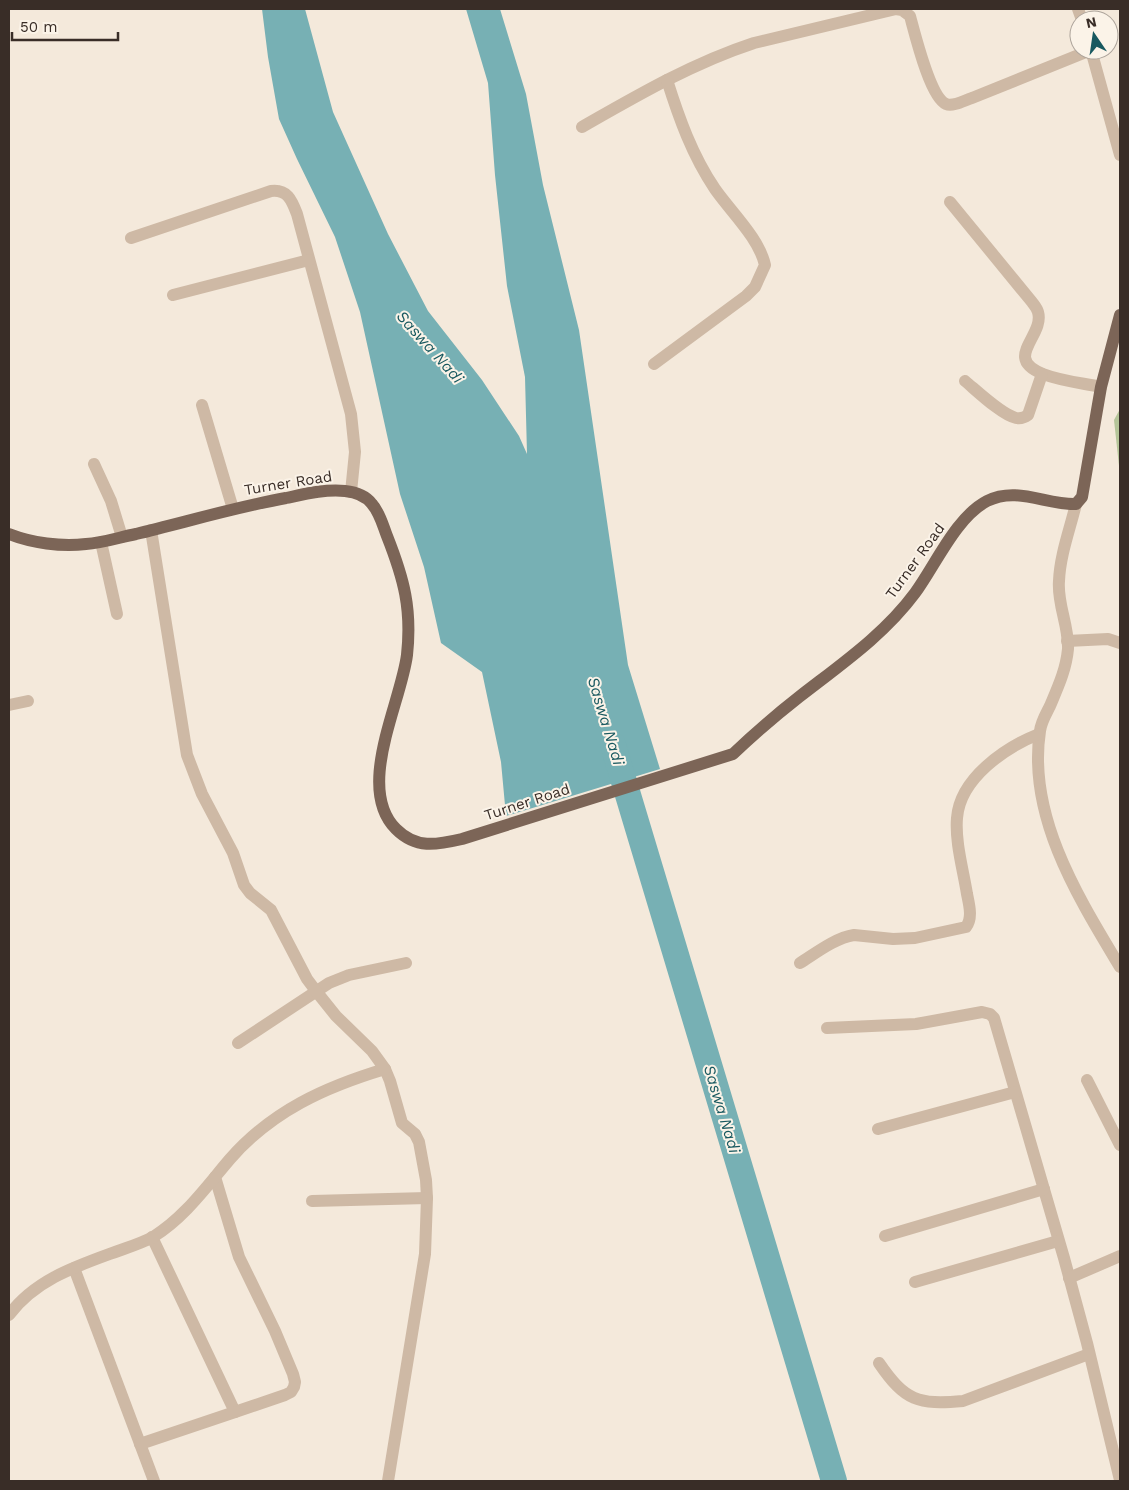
<svg xmlns="http://www.w3.org/2000/svg" width="1129" height="1490" font-family="'Work Sans',sans-serif">
  <style>
    .green { fill: #b5c599 }
    .water { fill: #77b0b4 }
    .lines { fill: none; stroke-linecap: round; stroke-linejoin: round }
    .river { stroke: #77b0b4; stroke-width: 26 }
    .minor { stroke: #ceb9a5; stroke-width: 12 }
    .major { stroke: #7c6557; stroke-width: 12 }
    .labels { text-anchor: middle; dominant-baseline: central; stroke-width: 4; stroke-linejoin: round; paint-order: stroke }
    .street-label { font-size: 15px; fill: #392d27; stroke: #fbf3e8 }
    .water-label { font-size: 16px; font-style: italic; fill: #18585f; stroke: #fbf3e8 }
  </style>
  <rect width="100%" height="100%" fill="#f4e9db"/>
  <polygon class="green" points="1120,409 1120,475 1114,420"/>
  <polygon class="water" points="262,9 305,9 333,112 388,234 428,311 482,380 519,436 527,454 525,377 507,286 495,175 488,83 466,9 500,9 526,94 543,185 579,330 628,665 660,769 506,816 501,762 482,672 441,643 424,567 400,494 360,312 335,237 297,159 279,119 268,57"/>
  <g class="lines">
    <polyline class="river" points="613,745 834,1481"/>
    <g class="minor">
      <polyline points="1078,9 1082,20"/>
      <path d="M582,127C638,95 693,63 754,43L896,9L902,10L910,16C915,34 930,97 946,104C953,107 965,100 972,98L1091,50L1120,155"/>
      <path d="M950,202L1032,302C1034,305 1037,308 1038,312C1045,336 1002,358 1043,374C1061,381 1082,383 1101,387"/>
      <path d="M131,238L271,191C288,189 292,201 297,214L351,414L355,452L351,492"/>
      <polyline points="173,295 309,260"/>
      <path d="M654,364L746,296L755,287L765,265C759,238 731,212 715,189C692,155 679,118 667,80"/>
      <path d="M965,381C977,391 1002,415 1016,418C1021,419 1024,418 1028,415L1042,374"/>
      <polyline points="202,405 233,509"/>
      <polyline points="94,464 111,501 122,537"/>
      <path d="M1076,504C1070,529 1060,555 1059,581C1057,604 1069,626 1068,649C1066,670 1058,687 1050,706C1046,714 1041,722 1040,731C1027,816 1078,897 1120,967"/>
      <polyline points="101,542 117,614"/>
      <polyline points="1067,641 1108,639 1120,643"/>
      <polyline points="9,705 28,701"/>
      <path d="M800,963C816,953 835,938 854,935L893,939L915,938L966,927C973,918 969,904 967,894C963,869 955,842 957,818C960,778 1006,747 1039,734"/>
      <polyline points="827,1028 916,1024 982,1012 990,1014 994,1018 1064,1258 1087,1343 1120,1480"/>
      <polyline points="238,1043 329,983 349,975 406,963"/>
      <polyline points="385,1069 390,1081 402,1123 415,1134 419,1142 426,1180 427,1198 425,1254 388,1481"/>
      <polyline points="1087,1080 1120,1145"/>
      <polyline points="878,1129 1015,1092"/>
      <polyline points="312,1201 427,1198"/>
      <polyline points="885,1236 1044,1189"/>
      <polyline points="152,1237 235,1412 285,1395 291,1392 294,1387 295,1382 293,1374 275,1331 239,1257 215,1177"/>
      <polyline points="74,1268 154,1481"/>
      <polyline points="1069,1278 1120,1256"/>
      <polyline points="915,1282 1058,1241"/>
      <path d="M9,1315C36,1279 77,1266 118,1251C129,1247 142,1243 153,1237C185,1217 206,1187 230,1159C272,1111 325,1087 385,1069L372,1051L336,1016L316,991L307,979L271,910L250,893L244,885L233,853L202,794L187,755L151,530"/>
      <path d="M879,1363C905,1401 918,1405 963,1401L1089,1354"/>
      <polyline points="140,1444 235,1412"/>
    </g>
    <path class="major" d="M9,534C32,543 61,547 86,544C103,543 120,537 136,534C186,522 236,507 286,498C305,494 325,489 345,491C355,492 366,496 372,504C380,513 383,526 387,536C404,579 412,609 407,655C401,703 355,788 396,829C416,849 436,845 462,839L733,754C754,734 776,715 799,697C840,665 884,635 915,593C935,566 956,517 987,501C1017,486 1046,505 1076,504L1082,497L1101,387L1120,315"/>
  </g>
  <g class="labels">
    <g class="street-label">
      <text transform="translate(288 483) rotate(-9)">Turner Road</text>
      <text transform="translate(915 561) rotate(-54)">Turner Road</text>
      <text transform="translate(527 802) rotate(-18)">Turner Road</text>
    </g>
    <g class="water-label">
      <text transform="translate(430 347) rotate(48)">Saswa Nadi</text>
      <text transform="translate(606 721) rotate(73)">Saswa Nadi</text>
      <text transform="translate(722 1109) rotate(73)">Saswa Nadi</text>
    </g>
  </g>
  <rect width="1129" height="1490" fill="none" stroke="#392d27" stroke-width="20"/>
  <g transform="translate(1094 35) rotate(347)"><circle r="24" fill="#fbf3e8" stroke="#ada49b"/>
  <path d="M0-4L9 19L0 12L-9 19Z" fill="#18585f"/>
  <text y="-8" font-size="14" font-weight="bold" text-anchor="middle" fill="#392d27">N</text>
  </g>
  <path d="M12 32v8h106v-8" fill="none" stroke="#392d27" stroke-width="2.5"/>
  <text x="20" y="32" font-size="15" fill="#392d27" stroke="#fbf3e8" stroke-width="4" paint-order="stroke">50 m</text>
</svg>
